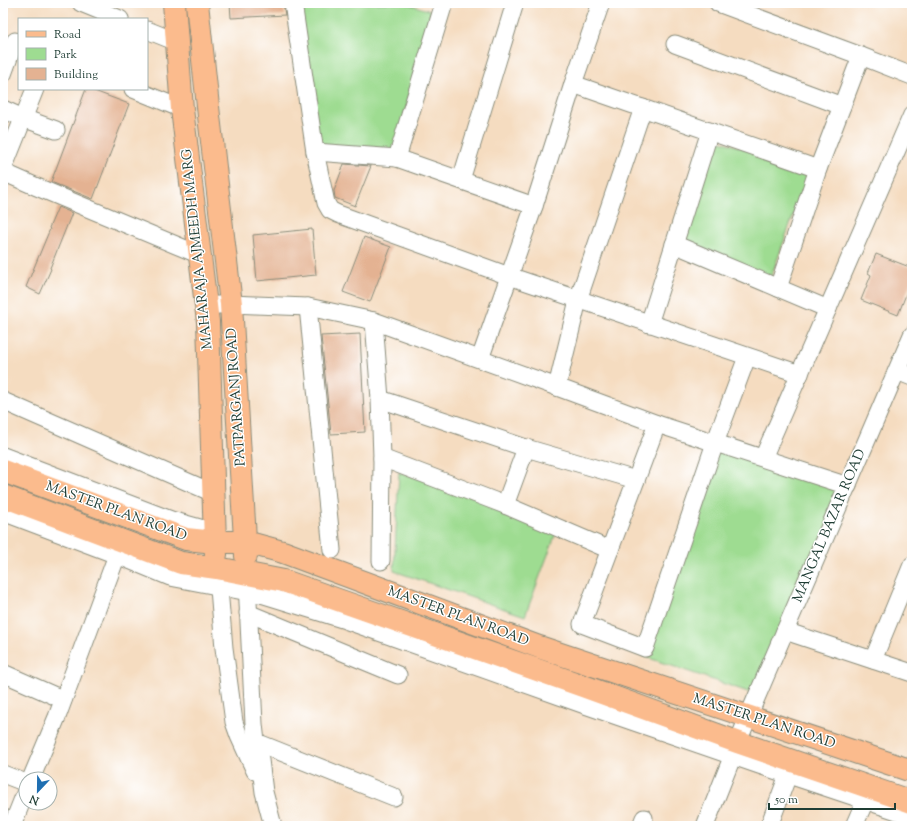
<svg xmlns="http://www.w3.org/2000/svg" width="915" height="829" font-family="'Sorts Mill Goudy',serif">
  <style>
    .green { fill: #9edc91; stroke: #5e8c62 }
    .building { fill: #e4b292 }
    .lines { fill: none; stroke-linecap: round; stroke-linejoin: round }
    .minor-casing { stroke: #8a8c7a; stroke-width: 19 }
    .major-casing { stroke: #8a8c7a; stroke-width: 24 }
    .minor { stroke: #fff; stroke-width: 17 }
    .major { stroke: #fbbb8d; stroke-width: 22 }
    .labels { text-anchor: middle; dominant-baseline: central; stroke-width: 3; stroke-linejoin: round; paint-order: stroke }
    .street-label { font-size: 14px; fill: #1f3d34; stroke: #fff }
  </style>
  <rect width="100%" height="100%" fill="#fff"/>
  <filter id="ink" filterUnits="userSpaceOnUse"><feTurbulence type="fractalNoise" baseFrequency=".025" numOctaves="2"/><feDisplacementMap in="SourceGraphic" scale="8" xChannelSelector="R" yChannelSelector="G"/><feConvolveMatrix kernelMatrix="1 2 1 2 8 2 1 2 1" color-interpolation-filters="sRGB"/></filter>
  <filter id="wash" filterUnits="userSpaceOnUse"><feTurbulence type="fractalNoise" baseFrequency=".012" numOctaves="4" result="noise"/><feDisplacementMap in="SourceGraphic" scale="16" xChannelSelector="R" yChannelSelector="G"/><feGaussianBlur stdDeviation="0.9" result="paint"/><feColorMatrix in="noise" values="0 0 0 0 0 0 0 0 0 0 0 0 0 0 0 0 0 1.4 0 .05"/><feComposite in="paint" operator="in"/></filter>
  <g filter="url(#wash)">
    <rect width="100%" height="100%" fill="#f5dcc0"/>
    <g class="green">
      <polygon points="295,3 405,3 431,11 394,155 311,147"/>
      <polygon points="715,139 812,171 797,205 771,277 682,240"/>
      <polygon points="715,443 848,486 757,695 643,656"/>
      <polygon points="399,472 559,525 525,616 394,571"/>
    </g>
    <g id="blocks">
      <g class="building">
        <polygon points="230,3 283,3 285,15 231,18"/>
        <polygon points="86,89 89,89 129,104 93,199 51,182"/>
        <polygon points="344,164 371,166 355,206 335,198 334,191"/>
        <polygon points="58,207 72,213 50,268 51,269 40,294 26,287 50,229 49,228"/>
        <polygon points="312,229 316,275 257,281 253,235"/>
        <polygon points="364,237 391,247 370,302 343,292"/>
        <polygon points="876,254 912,268 912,279 898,315 861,300 871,275 868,273"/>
        <polygon points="360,334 365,432 331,434 321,336"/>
      </g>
    </g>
  </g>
  <g filter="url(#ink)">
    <use href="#blocks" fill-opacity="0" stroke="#8a8c7a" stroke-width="1"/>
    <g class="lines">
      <g class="minor-casing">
        <g id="minor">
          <polyline points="81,3 120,19"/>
          <polyline points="293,3 315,152 326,203 330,210 338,214 509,276 800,374"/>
          <polyline points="718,3 861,56 912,76"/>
          <polyline points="147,30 177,42"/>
          <polyline points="675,44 842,106"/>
          <polyline points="3,74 15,41"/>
          <polyline points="573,84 818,169 778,288"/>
          <polyline points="133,89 182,109"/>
          <polyline points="3,109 23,118 56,130"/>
          <polyline points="315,152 397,158 534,206"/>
          <polyline points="397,158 444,3"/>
          <polyline points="3,169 35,89"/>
          <polyline points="818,169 861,56"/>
          <polyline points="3,172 37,187 200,255"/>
          <polyline points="461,180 515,3"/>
          <polyline points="674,244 828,309"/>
          <polyline points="206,306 231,304 308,307 374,321 557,387 657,424 848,486"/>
          <polyline points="308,307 332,550"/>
          <polyline points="374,321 380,399 382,458 381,561"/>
          <polyline points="649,324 710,131"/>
          <polyline points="480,359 534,206 573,84 601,3"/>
          <polyline points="897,371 912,377"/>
          <polyline points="557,387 578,300 643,108"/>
          <polyline points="380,399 526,448 636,480"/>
          <polyline points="3,401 213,493"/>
          <polyline points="657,424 582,624 645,648 715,443 747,357"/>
          <polyline points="3,456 171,520 214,532"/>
          <polyline points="382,458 505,505 610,550"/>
          <polyline points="763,458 912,115"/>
          <polyline points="505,505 526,448"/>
          <polyline points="3,512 117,555 170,577 264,595 345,620 585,705 762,766 912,816"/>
          <polyline points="218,577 224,648 234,722 239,736 255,771"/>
          <polyline points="247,582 254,724 256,742 260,760 264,792 273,826"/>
          <polyline points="248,613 398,675"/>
          <polyline points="785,631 912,673"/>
          <polyline points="873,660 912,565"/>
          <polyline points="3,673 55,696 63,700"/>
          <polyline points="256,742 394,797"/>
          <polyline points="3,774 26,783"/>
          <polyline points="31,779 57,717 117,555"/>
          <polyline points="12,826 26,791"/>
          <polyline points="641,826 644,818"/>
          <polyline points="705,826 748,717 912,335"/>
          <polyline points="769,826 788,775"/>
          <polyline points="854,826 865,801"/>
        </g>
      </g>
      <g class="major-casing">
        <g id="major">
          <polyline points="174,3 182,109 208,322 215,542 216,555"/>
          <polyline points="197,3 209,116 231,304 246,556"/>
          <polyline points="3,471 186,539 215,542 246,542 283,552 539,647 912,771"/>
          <polyline points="3,496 181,563 217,568 284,581 583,686 737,742 912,802"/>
        </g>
      </g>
      <use href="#minor" class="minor"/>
      <use href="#major" class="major"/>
    </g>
  </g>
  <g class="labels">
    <g class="street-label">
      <text transform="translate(198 249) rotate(-96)">MAHARAJA AJMEEDH MARG</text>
      <text transform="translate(237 397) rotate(-94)">PATPARGANJ ROAD</text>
      <text transform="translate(116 512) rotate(20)">MASTER PLAN ROAD</text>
      <text transform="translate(830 526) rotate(-67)">MANGAL BAZAR ROAD</text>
      <text transform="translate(458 617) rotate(20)">MASTER PLAN ROAD</text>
      <text transform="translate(764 722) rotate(18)">MASTER PLAN ROAD</text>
    </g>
  </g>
  <rect width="915" height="829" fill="none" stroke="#fff" stroke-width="16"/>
  <rect x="18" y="18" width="130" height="72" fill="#ffffff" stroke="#a5b1ae"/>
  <rect x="26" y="31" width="20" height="6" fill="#fbbb8d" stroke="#a5b1ae"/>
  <text x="54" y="38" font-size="12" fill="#1f3d34">Road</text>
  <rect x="26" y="48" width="20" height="12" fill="#9edc91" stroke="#a5b1ae"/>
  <text x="54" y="58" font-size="12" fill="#1f3d34">Park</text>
  <rect x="26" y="68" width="20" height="12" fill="#e4b292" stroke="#a5b1ae"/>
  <text x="54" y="78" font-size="12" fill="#1f3d34">Building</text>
  <g transform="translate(38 791) rotate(202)"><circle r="19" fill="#ffffff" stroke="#a5b1ae"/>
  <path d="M0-3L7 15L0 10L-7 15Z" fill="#1f6fb2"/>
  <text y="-6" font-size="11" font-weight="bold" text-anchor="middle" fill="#1f3d34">N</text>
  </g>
  <path d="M769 803v6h126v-6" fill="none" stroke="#1f3d34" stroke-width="2"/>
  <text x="775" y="803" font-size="12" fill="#1f3d34" stroke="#ffffff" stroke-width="3" paint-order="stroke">50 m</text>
</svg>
